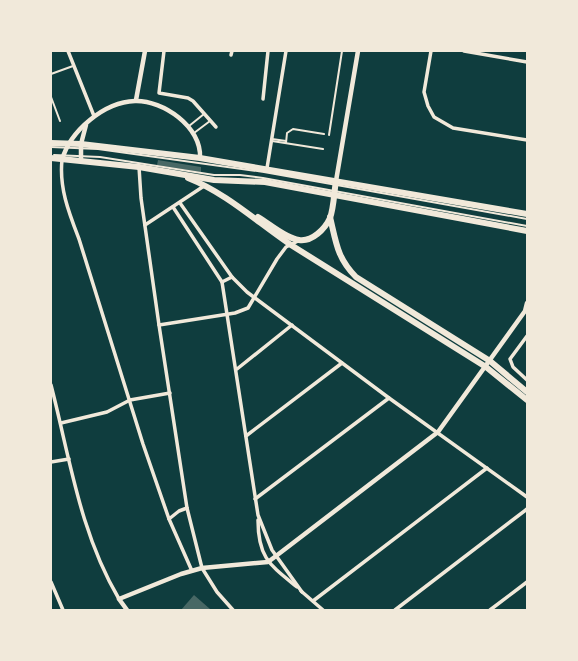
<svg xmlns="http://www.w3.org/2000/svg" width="578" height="661" font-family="'PT Sans Narrow',sans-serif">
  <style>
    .building { fill: #486865 }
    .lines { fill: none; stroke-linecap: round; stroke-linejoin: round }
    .service { stroke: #f1e9da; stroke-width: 2 }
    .minor { stroke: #f1e9da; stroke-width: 3.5 }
    .tertiary { stroke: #f1e9da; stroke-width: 4.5 }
    .primary { stroke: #f1e9da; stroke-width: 6 }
  </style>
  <rect width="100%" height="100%" fill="#0f3d3e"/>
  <g class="building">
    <polygon points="158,160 201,167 201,172 157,165"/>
    <polygon points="194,595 210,609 209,610 181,610"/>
  </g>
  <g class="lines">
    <g class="service">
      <polyline points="51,74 73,66"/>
      <polyline points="51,97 60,121"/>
      <polyline points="189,126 204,114"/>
      <polyline points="194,133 210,121"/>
      <polyline points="329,135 342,51"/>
      <polyline points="272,139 286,141"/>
      <polyline points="272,141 323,149"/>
      <polyline points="286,143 287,133 293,129 324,134"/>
      <polyline points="51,147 98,149 264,172 527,219"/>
      <polyline points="54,155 100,157 214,175 240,175 263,178 527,226"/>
    </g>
    <g class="minor">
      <polyline points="68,51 94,116"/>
      <polyline points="164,51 159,93 188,98 193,101 216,127"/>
      <polyline points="431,51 424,92 428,106 434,117 453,128 527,140"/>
      <polyline points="464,51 527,62"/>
      <polyline points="231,55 232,51"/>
      <polyline points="263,99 268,51"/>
      <path d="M62,160C59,188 69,213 79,239L143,444L169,519L192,571"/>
      <polyline points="139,167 141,198 159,325 187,508 202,568 217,592 233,610"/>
      <polyline points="267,168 286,51"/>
      <polyline points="180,203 232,277 247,292 389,398 527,497"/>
      <polyline points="173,207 222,282 258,515 272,550 302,592"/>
      <polyline points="145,225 204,186"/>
      <polyline points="222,282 232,277"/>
      <polyline points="159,325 235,313 248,308 277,259 286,247 298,241"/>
      <polyline points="527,336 510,359 513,367 527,380"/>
      <polyline points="237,369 292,325"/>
      <path d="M51,385C70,459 80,533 119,599"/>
      <polyline points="61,423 107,412 130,400 170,393"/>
      <polyline points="246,436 342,363"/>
      <polyline points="51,462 69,459"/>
      <polyline points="255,499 389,398"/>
      <polyline points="169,519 179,511 187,508"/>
      <path d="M258,520C258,558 270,565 297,587"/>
      <polyline points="51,582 63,610"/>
      <polyline points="301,591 323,610"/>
      <polyline points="313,601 487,468"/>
      <polyline points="395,610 527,509"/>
      <polyline points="490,610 527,582"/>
    </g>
    <g class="tertiary">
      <polyline points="136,100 145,51"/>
      <path d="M62,160C70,131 104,102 135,101C163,100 202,127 200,158"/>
      <polyline points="81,161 81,144 86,125"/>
      <polyline points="336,181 358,51"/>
      <polyline points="127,610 119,599 181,574 202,568 268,562 276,556 438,432 525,311 527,303"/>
    </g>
    <g class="primary">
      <polyline points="51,143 81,144 200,158 527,214"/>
      <polyline points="51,158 139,167 214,180 265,182 527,231"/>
      <path d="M188,178C226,193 257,222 291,245L486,367L527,400"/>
      <path d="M258,217C270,224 285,238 299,240C312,242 325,229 330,218C334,207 334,192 336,181"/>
      <path d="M330,217C336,242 337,258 356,277L490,361L527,392"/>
    </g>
  </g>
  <rect width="578" height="661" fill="none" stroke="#f1e9da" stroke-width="104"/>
</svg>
